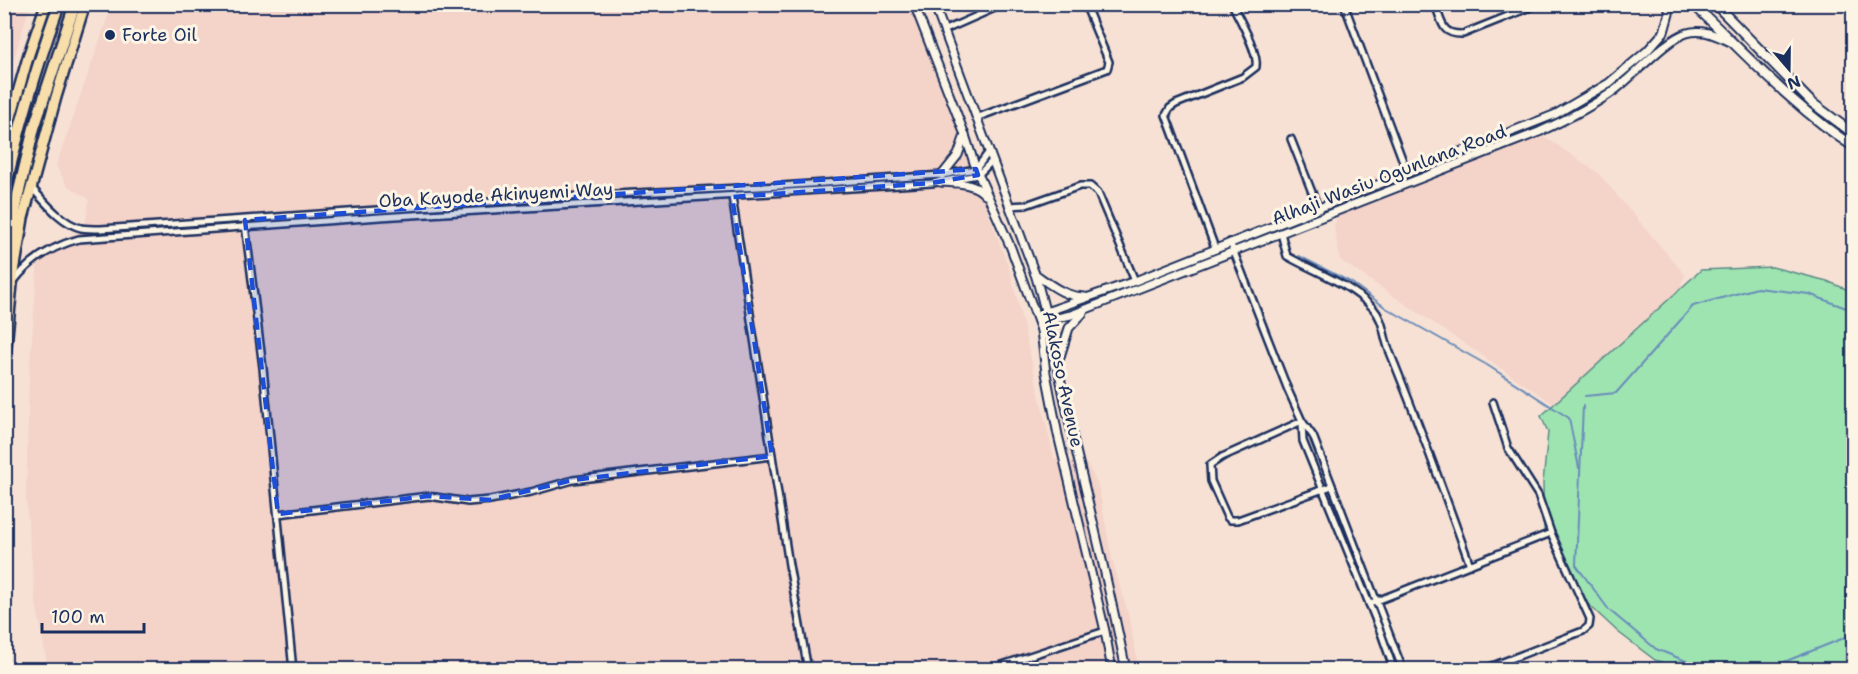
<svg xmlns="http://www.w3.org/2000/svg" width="1858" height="674" font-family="'Shantell Sans',sans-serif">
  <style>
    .built { fill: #f4d3c9 }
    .green { fill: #9ee4b1; stroke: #5c8a88; stroke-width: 1.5 }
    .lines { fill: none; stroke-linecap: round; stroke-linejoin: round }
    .stream { stroke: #698cba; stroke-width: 2 }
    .minor-casing { stroke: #1b2f5e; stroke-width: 10 }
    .tertiary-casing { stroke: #1b2f5e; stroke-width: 11 }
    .secondary-casing { stroke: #1b2f5e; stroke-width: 12 }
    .primary-casing { stroke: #1b2f5e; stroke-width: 14 }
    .motorway-casing { stroke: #1b2f5e; stroke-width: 15 }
    .minor { stroke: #fcf5e5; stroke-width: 5 }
    .tertiary { stroke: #fcf5e5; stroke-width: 7 }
    .secondary { stroke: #fcf5e5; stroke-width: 8 }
    .primary { stroke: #f8deab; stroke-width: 9 }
    .motorway { stroke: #f8deab; stroke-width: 10 }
    .marked { fill: #1d4ed8; fill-opacity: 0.2; stroke: #1d4ed8; stroke-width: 4.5; stroke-dasharray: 12 8; stroke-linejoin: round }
    .poi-dot { fill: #1b2f5e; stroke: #fcf5e5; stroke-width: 2 }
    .labels { text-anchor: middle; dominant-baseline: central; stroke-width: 6; stroke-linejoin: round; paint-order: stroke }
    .poi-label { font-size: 18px; fill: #1b2f5e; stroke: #fcf5e5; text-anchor: start }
    .street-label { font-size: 18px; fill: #1b2f5e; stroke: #fcf5e5 }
  </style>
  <rect width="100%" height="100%" fill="#f7e1d4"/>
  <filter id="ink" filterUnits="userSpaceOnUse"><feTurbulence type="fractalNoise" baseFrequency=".0167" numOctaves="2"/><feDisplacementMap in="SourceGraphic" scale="12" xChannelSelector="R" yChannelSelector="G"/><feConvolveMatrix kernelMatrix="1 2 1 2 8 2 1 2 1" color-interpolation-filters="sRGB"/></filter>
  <g filter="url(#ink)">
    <g class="built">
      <polygon points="5,4 30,5 5,88 4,5"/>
      <polygon points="112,5 912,5 1011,274 1054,458 1087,464 1098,485 1112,559 1128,614 1139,669 48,669 35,597 26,499 29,377 38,259 50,247 85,228 89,199 67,185 56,166"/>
      <polygon points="1521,121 1597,172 1685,275 1681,284 1690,296 1594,405 1554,404 1340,260 1334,226 1349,186"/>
    </g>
    <polygon class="green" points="1772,267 1827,281 1853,292 1853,669 1683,669 1655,660 1618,632 1587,603 1544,530 1543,483 1548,432 1541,416 1701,270"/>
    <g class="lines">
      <g class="stream">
        <polyline points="1299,256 1352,283 1386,308 1487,365 1569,418 1579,468"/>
        <polyline points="1585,396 1616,393 1693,306 1757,288 1809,294 1854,311"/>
        <polyline points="1583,406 1576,565 1609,610 1656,649 1701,667 1779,664 1854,634"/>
      </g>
      <g class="minor-casing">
        <g id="minor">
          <polyline points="1344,4 1407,172"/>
          <path d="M1435,4C1442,22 1441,35 1463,34L1538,4"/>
          <polyline points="945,30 1004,4"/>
          <polyline points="976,118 1107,69 1109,62 1085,4"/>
          <polyline points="1291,139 1319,210"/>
          <path d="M31,187C45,202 61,223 81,228C87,229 95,229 101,229L594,195L781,186L942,175L976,169L988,153"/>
          <polyline points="732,197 789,565 808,670"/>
          <polyline points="1009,206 1026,205 1080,186 1090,186 1098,193 1135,281"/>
          <polyline points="245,224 263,368 293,670"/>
          <path d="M1281,233L1287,256C1315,272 1349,283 1373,308C1384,320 1383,335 1389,350C1418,421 1444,492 1470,565"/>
          <polyline points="1230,242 1288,390 1302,421 1313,436 1403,670"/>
          <path d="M1215,248L1166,115L1170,108L1176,104L1243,77L1256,67C1259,53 1239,18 1232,4"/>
          <path d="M15,280C32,258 53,246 79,239L380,217L932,183L978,175L992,161"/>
          <polyline points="1302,421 1222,457 1210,465 1211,481 1227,517 1230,520 1238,520 1332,486"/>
          <polyline points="1302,423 1303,441 1381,633 1394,670"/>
          <polyline points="278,514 429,496 468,502 490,500 531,492 573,480 772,456"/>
          <polyline points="1369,604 1551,533 1538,495 1508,448 1493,402"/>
          <polyline points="987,670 1105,631"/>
          <polyline points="1482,670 1583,631 1589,626 1590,619 1551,533"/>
        </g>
      </g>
      <g class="tertiary-casing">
        <g id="tertiary">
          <polyline points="914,4 965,135 976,169 1011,248 1041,330 1046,373 1058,435 1105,631 1112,670"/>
          <path d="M934,4L1035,274C1051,327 1060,380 1072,434C1091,512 1110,590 1126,670"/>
          <polyline points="942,175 958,155 965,135"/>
          <path d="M940,182C955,183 974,182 985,195"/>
          <path d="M1035,274C1051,285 1065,297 1085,297"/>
          <polyline points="1038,321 1046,312 1135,281 1556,114 1609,83 1647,51 1664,32 1669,14 1669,4"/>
          <path d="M1041,330L1048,320L1071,315L1539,132C1565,120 1592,107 1615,90C1635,75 1666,39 1687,33C1703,28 1717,36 1731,42"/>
          <polyline points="1058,363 1069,328 1083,313"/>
        </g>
      </g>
      <g class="secondary-casing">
        <g id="secondary">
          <path d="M1693,4C1745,53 1794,108 1854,147"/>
          <polyline points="1715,4 1811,102 1854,134"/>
        </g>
      </g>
      <g class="primary-casing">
        <g id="primary">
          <polyline points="4,141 29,54 46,4"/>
          <polyline points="4,367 12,284 23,218 56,97 85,4"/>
        </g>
      </g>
      <g class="motorway-casing">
        <g id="motorway">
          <path d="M4,193C18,129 37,66 59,4"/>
          <polyline points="4,279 18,195 34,128 75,4"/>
        </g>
      </g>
      <use href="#minor" class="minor"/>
      <use href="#tertiary" class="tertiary"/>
      <use href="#secondary" class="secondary"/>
      <use href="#primary" class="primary"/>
      <use href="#motorway" class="motorway"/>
    </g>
  </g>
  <path class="marked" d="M976,169L978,175L932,183L732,197L772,456L573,480L490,500L429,496L278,514L245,220Z"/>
  <circle class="poi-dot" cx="110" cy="35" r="6"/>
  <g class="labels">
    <g class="poi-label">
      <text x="122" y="35">Forte Oil</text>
    </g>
    <g class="street-label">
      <text transform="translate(1389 175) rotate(-21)">Alhaji Wasiu Ogunlana Road</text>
      <text transform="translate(496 195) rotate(-3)">Oba Kayode Akinyemi Way</text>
      <text transform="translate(1063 379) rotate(78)">Alakoso Avenue</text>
    </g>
  </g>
  <rect width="1858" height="674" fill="none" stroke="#fcf5e5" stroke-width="24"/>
  <rect x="12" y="12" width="1834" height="650" fill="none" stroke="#1b2f5e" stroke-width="2" filter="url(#ink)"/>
  <g transform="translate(1789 69) rotate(160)" stroke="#fcf5e5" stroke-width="4.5" paint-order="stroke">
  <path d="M0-4.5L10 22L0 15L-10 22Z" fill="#1b2f5e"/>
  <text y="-9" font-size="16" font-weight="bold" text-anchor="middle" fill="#1b2f5e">N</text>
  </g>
  <path d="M42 623v9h102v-9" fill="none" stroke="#1b2f5e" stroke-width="3"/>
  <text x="51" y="623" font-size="18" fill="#1b2f5e" stroke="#fcf5e5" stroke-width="4.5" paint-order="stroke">100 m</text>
</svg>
